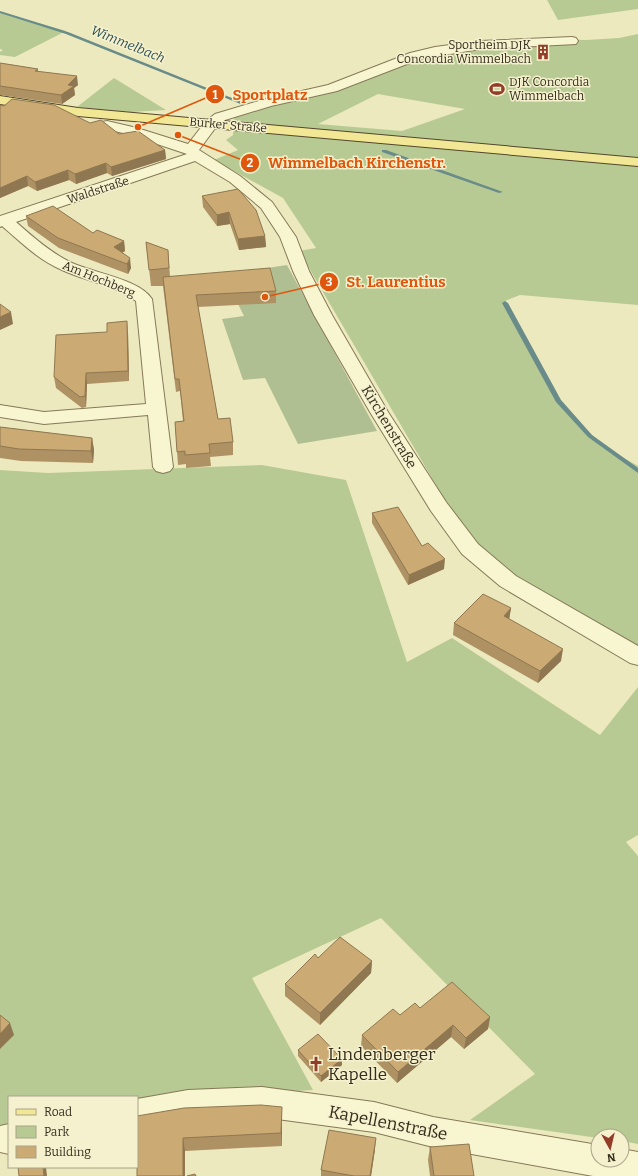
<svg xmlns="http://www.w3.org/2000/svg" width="638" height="1176" font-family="Bitter,serif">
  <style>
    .green { fill: #b8ca93; fill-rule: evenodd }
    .cemetery { fill: #b0bf92 }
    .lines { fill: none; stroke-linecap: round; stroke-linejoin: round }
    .stream { fill: #698c8a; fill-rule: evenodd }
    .minor-casing { stroke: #857957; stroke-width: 2 }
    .major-casing { stroke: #52462c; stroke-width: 2 }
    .minor { fill: #f8f5d1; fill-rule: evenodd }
    .major { fill: #f1e795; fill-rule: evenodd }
    .wall { fill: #af9264 }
    .shaded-wall { fill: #8e7751 }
    .building { fill: #cbaa74; stroke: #8e7751 }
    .labels { text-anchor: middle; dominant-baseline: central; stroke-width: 3; stroke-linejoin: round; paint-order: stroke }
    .far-poi-label { font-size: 12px; fill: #342d1c; stroke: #f5f1ce; text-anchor: end }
    .far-street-label { font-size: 12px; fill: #342d1c; stroke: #f5f1ce }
    .far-water-label { font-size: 13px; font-style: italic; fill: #2b4e54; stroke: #f5f1ce }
    .street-label { font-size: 14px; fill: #342d1c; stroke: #f5f1ce }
    .near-poi-label { font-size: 17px; fill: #342d1c; stroke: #f5f1ce; text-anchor: start }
    .near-street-label { font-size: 17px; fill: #342d1c; stroke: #f5f1ce }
    .leader { fill: none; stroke: #df570d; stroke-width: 1.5 }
    .callout-dot { fill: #df570d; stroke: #f5f1ce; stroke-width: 1.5 }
    .mark-label { font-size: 12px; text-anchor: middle; font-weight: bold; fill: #fff }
    .callout-label { font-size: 15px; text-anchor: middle; font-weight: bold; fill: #df570d; stroke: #f5f1ce; stroke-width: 3; stroke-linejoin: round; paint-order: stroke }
  </style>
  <rect width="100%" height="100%" fill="#ede9be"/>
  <g class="green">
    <polygon points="547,0 638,0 638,9 558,20"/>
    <polygon points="0,12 66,31 15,57 0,55 0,52 3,50 0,49"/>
    <path d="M638,34V305L520,295L505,301L559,399L580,425L610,450L638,466V650L493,564L461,528L299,251L316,248L283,198L214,160L238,150L226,140L233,135L234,117L213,115L333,85L406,56L544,39L586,40L619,38ZM378,94L465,109L402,131L318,124Z"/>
    <polygon points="114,78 166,110 131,112 77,107"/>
    <polygon points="262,465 346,480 407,662 452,638 600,735 638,687 638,835 626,842 638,856 638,1144 622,1141 622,1136 598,1136 598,1138 470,1120 535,1074 381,918 252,978 313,1090 157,1100 137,1104 137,1097 9,1097 9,1131 0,1133 0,470 48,473"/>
  </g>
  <polygon class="cemetery" points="287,265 377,431 298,444 265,378 243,380 222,319 244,316 225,278 254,270"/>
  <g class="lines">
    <g class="stream">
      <polygon points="0,11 68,32 247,104 243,105 66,34 0,13"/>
      <polygon points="382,150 386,150 503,192 499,193 382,152"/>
      <polygon points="505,301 508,303 561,400 592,435 638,468 638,473 588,437 556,402 502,303"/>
    </g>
    <g class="minor-casing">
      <g id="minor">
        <path d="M572,37L576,38L578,41L576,44L480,49L420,59L337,91L271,106L225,120L216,127L199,150L240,176L272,202L296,237L309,271L332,315L388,412L446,502L478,544L516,576L638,646V665L630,663L500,586L462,554L431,511L370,412L314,315L293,271L280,237L261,208L230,182L195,161L16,222C33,237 51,253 72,263C94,273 139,279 152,299L173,467L170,471L163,473L156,471L153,467L148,415L44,424L0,417V405L44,412L146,404L136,301C113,285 86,281 62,270C38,260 21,242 2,226L0,227V216L187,154L127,134L102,128L100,125L102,122L107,121L137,128L188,144L206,121L215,114L262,100L328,85L410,53L435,47L480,41Z"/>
        <polygon points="262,1087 374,1102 433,1117 598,1145 598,1160 622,1160 622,1149 638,1152 638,1176 593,1176 433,1147 374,1132 262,1117 188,1120 137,1129 137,1099 188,1090"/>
        <polygon points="9,1124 9,1154 0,1152 0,1126"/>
      </g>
    </g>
    <g class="major-casing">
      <polygon id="major" points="0,96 78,108 638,158 638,166 78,116 0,104"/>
    </g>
    <use href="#minor" class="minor"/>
    <use href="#major" class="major"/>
  </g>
  <g class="wall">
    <polygon points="0,63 38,69 38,71 78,85 74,88 75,95 62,104 0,95"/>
    <polygon points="0,105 90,123 119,134 165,150 166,159 112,176 107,173 76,184 69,180 37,191 28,186 0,198"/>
    <polygon points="202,196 265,236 266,247 239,250 230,224 217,226 203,207"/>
    <polygon points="26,216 124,241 125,251 122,253 131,268 128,274 59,248 28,226"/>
    <polygon points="146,242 168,250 170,276 276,291 276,303 198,307 218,419 233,442 233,455 210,457 211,466 186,468 186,464 178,465 175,422 183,421 180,391 176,392 163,286 151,286"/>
    <polygon points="128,332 129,381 87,384 86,407 82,408 56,388 54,377"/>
    <polygon points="0,427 92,438 94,450 93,463 21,461 0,458"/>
    <polygon points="372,513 422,546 444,569 408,585 372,523"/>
    <polygon points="511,608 509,619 561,661 538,683 453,635 454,623"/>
    <polygon points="318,958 372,961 371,973 320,1025 285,996 285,984"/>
    <polygon points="420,1008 490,1017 488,1029 464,1049 451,1037 397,1083 361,1046 362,1035 400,1015"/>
    <polygon points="298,1050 342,1065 321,1082 298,1056"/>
    <polygon points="137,1116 282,1121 282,1146 185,1151 185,1176 137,1176"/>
    <polygon points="430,1147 474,1176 430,1176 428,1160"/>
    <polygon points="375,1149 371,1176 321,1176 321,1170"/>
  </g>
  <g class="shaded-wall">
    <polygon points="77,76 78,85 74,88 75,95 62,104 61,95 68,85"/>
    <polygon points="165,150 166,159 112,176 111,167"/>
    <polygon points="106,163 107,173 76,184 75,174"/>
    <polygon points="68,170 69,180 37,191 35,182"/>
    <polygon points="27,176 28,186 0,198 0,188"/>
    <polygon points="229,212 230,224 217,226 217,215"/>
    <polygon points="265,236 266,247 239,250 238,239"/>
    <polygon points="124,241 125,251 115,257 114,247"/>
    <polygon points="130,258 131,268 128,274 127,264"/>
    <polygon points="11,312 13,324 0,330 0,317"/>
    <polygon points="127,321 128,332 129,381 128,371"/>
    <polygon points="86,373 87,384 86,407 85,396"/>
    <polygon points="92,438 94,450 93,463 91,451"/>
    <polygon points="445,559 444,569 408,585 409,575"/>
    <polygon points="511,608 509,620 504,616"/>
    <polygon points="563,649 561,661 538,683 540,671"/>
    <polygon points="372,961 371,973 320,1025 320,1013"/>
    <polygon points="490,1017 488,1029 464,1049 466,1038"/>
    <polygon points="10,1023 14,1035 0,1049 0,1034"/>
    <polygon points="453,1025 451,1037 397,1083 398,1072"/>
    <polygon points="342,1059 342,1065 321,1082 321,1076"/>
    <polygon points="282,1107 282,1146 281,1133"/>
    <polygon points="183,1138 185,1151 185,1176 183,1176"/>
    <polygon points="376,1138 375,1149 371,1176 370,1176"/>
    <polygon points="43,1167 46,1167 47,1176 44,1176"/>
  </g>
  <g class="building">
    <polygon points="0,63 38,69 35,71 77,76 68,85 74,86 61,95 0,86"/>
    <polygon points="12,99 54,105 90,123 101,120 119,134 138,131 165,150 111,167 106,163 75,174 68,170 35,182 27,176 0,188 0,105 4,106"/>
    <polygon points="238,189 256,210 265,236 238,239 229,212 217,215 202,196"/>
    <polygon points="53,206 93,233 97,230 124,241 114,247 130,258 127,264 58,238 26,216"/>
    <polygon points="146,242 168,250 169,268 149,270"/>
    <polygon points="270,268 276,291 196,295 218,419 230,418 233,442 209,444 210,453 185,455 185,451 177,452 175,422 184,421 179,379 175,379 163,277"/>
    <polygon points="0,304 11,312 0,317"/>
    <polygon points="127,321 128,371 86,373 85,396 80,397 54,377 56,335 107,332 107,323"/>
    <polygon points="0,427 92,438 91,451 19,449 0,446"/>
    <polygon points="398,507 422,546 428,543 445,559 409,575 372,513"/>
    <polygon points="483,594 511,608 504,616 563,649 540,671 454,623"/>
    <polygon points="340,937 372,961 320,1013 285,984 315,954 318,958"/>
    <polygon points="452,982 490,1017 466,1038 453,1025 398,1072 362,1035 393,1009 400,1015 415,1003 420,1008"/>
    <polygon points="0,1015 10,1023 0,1034"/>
    <polygon points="318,1034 342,1059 321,1076 298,1050"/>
    <polygon points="261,1105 282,1107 281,1133 183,1138 183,1176 137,1176 137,1116 184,1108"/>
    <polygon points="329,1130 376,1138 370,1176 354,1176 321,1170"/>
    <polygon points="469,1144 474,1176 434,1176 430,1147"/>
    <polygon points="18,1167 43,1167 44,1176 19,1176"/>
    <polygon points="195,1174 196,1176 187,1176"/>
  </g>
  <defs>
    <g id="building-bare" transform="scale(1.2)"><path d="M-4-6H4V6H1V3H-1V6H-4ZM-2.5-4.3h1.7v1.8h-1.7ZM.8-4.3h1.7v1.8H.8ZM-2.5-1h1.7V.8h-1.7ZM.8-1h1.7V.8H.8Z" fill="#933d28" stroke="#f5f1ce" stroke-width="2.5" paint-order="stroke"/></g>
    <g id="stadium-bare" transform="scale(1.2)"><path d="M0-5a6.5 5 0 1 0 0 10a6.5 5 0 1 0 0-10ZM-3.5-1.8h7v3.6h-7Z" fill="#933d28" stroke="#f5f1ce" stroke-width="2.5" paint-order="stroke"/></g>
    <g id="church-bare" transform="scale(1.2)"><path d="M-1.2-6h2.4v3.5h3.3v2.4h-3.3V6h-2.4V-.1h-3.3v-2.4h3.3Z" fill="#933d28" stroke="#f5f1ce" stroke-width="2.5" paint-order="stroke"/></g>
  </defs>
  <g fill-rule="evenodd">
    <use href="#building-bare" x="543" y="52"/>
    <use href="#stadium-bare" x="497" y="89"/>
    <use href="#church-bare" x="316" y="1064"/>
  </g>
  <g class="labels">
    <g class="far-poi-label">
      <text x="531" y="45">Sportheim DJK<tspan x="531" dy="14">Concordia Wimmelbach</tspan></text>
      <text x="509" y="82" text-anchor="start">DJK Concordia<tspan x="509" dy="14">Wimmelbach</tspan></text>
    </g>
    <g class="far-street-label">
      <text transform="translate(228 125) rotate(5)">Burker Straße</text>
      <text transform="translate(98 190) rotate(-18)">Waldstraße</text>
      <text transform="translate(99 279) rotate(22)">Am Hochberg</text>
    </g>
    <g class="far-water-label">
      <text transform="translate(128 44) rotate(22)">Wimmelbach</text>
    </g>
    <g class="street-label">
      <text transform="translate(389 427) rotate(59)">Kirchenstraße</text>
    </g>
    <g class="near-poi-label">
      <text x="328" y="1054">Lindenberger<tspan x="328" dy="20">Kapelle</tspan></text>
    </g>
    <g class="near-street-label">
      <text transform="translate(388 1123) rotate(11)">Kapellenstraße</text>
    </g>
  </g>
  <path class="leader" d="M138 127L215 94M178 135L250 163M265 297L329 282"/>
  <g class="callout-dot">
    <circle cx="138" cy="127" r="4"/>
    <circle cx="178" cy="135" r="4"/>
    <circle cx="265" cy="297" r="4"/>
    <circle cx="215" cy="94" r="10"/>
    <circle cx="250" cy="163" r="10"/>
    <circle cx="329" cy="282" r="10"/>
  </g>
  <g class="mark-label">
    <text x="215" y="99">1</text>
    <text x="250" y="167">2</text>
    <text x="329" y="286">3</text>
  </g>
  <g class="callout-label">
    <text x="270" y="100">Sportplatz</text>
    <text x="357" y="168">Wimmelbach Kirchenstr.</text>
    <text x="396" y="287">St. Laurentius</text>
  </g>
  <rect x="8" y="1096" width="130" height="72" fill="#f5f1ce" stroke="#a8a387"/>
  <rect x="16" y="1109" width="20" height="6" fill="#f1e795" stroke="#a8a387"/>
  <text x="44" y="1116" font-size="12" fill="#342d1c">Road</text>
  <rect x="16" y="1126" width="20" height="12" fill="#b8ca93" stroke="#a8a387"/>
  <text x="44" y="1136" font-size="12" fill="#342d1c">Park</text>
  <rect x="16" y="1146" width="20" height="12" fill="#cbaa74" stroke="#a8a387"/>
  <text x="44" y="1156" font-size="12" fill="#342d1c">Building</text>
  <g transform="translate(610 1148) rotate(172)"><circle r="19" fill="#f5f1ce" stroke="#a8a387"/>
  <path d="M0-3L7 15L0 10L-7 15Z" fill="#933d28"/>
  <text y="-6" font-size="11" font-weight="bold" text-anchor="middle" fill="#342d1c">N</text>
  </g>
</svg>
